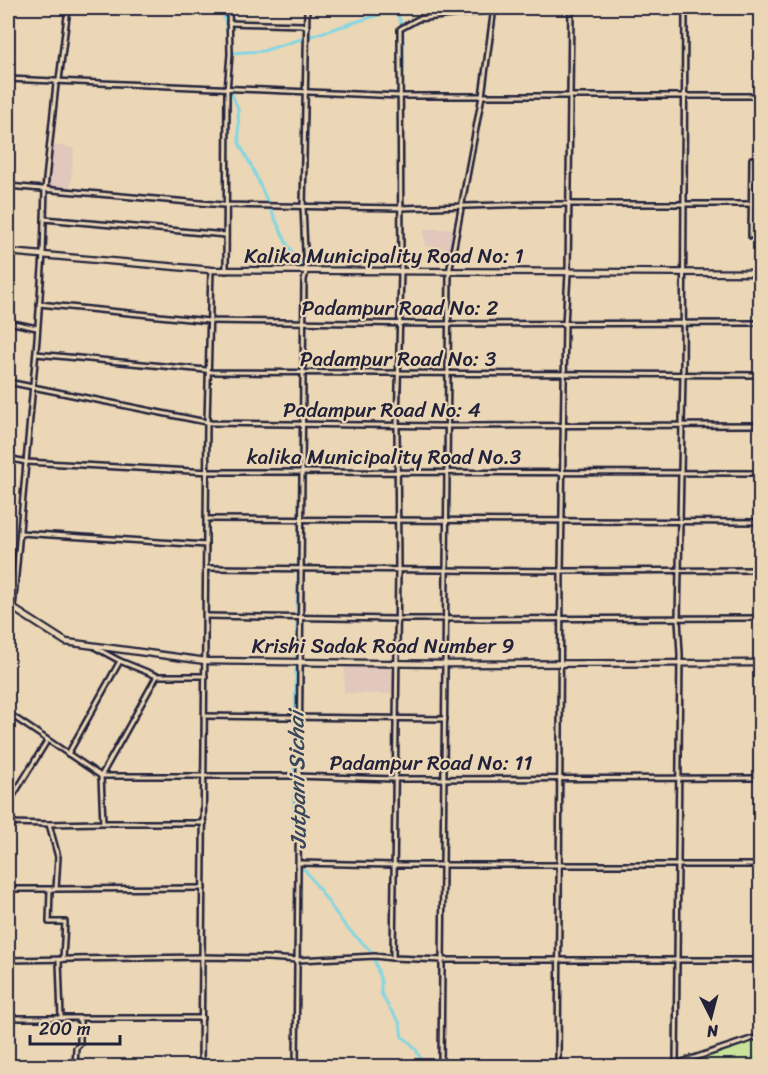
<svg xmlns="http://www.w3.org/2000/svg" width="768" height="1074" font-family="Sriracha,sans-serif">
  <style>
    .built { fill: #e1c7bc }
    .green { fill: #c8e39a; stroke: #75826a; stroke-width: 1.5 }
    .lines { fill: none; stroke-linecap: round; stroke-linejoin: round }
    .stream { stroke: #5e8e9f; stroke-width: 1.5 }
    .canal { stroke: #86d6e2; stroke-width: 3 }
    .street-casing { stroke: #22223b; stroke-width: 8 }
    .secondary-casing { stroke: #22223b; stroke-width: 9 }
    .street { stroke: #ebd6b5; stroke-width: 3 }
    .secondary { stroke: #ebd6b5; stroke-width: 4.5 }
    .labels { text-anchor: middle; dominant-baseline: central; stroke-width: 4.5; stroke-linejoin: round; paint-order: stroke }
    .street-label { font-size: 21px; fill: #22223b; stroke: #ebd6b5 }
    .water-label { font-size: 22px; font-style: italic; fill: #36465c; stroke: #ebd6b5 }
  </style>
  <rect width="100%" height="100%" fill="#ebd6b5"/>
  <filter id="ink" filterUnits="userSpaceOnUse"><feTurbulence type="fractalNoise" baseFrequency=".0167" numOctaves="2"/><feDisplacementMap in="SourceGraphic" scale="12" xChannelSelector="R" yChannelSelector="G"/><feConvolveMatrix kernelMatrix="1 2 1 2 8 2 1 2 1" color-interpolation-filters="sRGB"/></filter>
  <g filter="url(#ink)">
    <g class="built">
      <polygon points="52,145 74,148 70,191 45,189"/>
      <polygon points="424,229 457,229 454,250 425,246"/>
      <polygon points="345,665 394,665 396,694 344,693"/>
    </g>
    <polygon class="green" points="760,1036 760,1066 672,1066"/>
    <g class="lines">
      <g class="stream">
        <polyline points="15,600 18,566"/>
        <polyline points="8,620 13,610"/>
      </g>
      <g class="canal">
        <path d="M220,8C227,20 227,33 229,47"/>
        <polyline points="229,53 263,51 394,10"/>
        <polyline points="8,81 84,84"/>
        <polyline points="150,87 218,90"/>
        <polyline points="229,87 238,109 239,143 252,167 269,205"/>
        <path d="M249,91L402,98C402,78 409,24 394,10L397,8"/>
        <polyline points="270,208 288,246 303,268 303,282"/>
        <polyline points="301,320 302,301"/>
        <polyline points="301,420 302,325"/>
        <polyline points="300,471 301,425"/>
        <polyline points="299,518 300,474"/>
        <polyline points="297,853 294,822 294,776 299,522"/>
        <polyline points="298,866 306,871 346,927 372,952 381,981 381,993 388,1006"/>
        <path d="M390,1009L400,1023L402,1037C414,1043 419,1054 423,1066"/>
      </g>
      <g class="street-casing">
        <g id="street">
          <polyline points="494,10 418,19 400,29 401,272 397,425 398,570 393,958 443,960 760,960"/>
          <polyline points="229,23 303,25 307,27"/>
          <polyline points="8,79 400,96 760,96"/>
          <polyline points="8,186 223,205 400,208 534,204 760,204"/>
          <polyline points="44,219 226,235"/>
          <polyline points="751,236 752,159"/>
          <polyline points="226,271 227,91 230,54 229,8"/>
          <polyline points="39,304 209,321 429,324 760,323"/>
          <polyline points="8,322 37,328"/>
          <polyline points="36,354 206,370 211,372 760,375"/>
          <polyline points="8,382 211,423 440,426 760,425"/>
          <polyline points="8,458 26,462 210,472 760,473"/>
          <polyline points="206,519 760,522"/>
          <polyline points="20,533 206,545"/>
          <polyline points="206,568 561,571 760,570"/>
          <polyline points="13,609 37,339 43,254 45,189 56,84 59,80 68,8"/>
          <polyline points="206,616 397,619 760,618"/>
          <polyline points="96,648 120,661 157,676 205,676"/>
          <polyline points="8,713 101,776 294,776 394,779 760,778"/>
          <polyline points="204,716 445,719"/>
          <polyline points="68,754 120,661"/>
          <polyline points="8,804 47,741"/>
          <polyline points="8,817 14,822"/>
          <polyline points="8,823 49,824"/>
          <polyline points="104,823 204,823"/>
          <polyline points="299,863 393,865 760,865"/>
          <polyline points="8,889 56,889 58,857 49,824 103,823 101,776 157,676"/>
          <polyline points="56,889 203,888"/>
          <polyline points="50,890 49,922 65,922 63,959 59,961 61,1018 202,1018"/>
          <polyline points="8,960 202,957 267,958 298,960 375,956 392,958"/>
          <polyline points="8,1018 61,1018"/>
          <polyline points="676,1065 680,654 678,619 683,375 685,8"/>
          <polyline points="75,1066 76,1048 80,1044 80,1021 78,1020"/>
          <polyline points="201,1066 207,422 211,270"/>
          <polyline points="296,1066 304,280 306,272 303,207 307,8"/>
          <polyline points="441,1066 449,273 482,96 494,8"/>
          <polyline points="558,1066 561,571 565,324 568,274 571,8"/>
          <polyline points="670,1066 760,1036"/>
        </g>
      </g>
      <g class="secondary-casing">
        <g id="secondary">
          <polyline points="8,252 211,270 760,273"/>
          <polyline points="8,605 66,642 206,661 446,664 760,663"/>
        </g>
      </g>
      <use href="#street" class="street"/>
      <use href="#secondary" class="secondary"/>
    </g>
  </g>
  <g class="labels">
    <g class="street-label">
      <text x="384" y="256">Kalika Municipality Road No: 1</text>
      <text x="400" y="308">Padampur Road No: 2</text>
      <text x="398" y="359">Padampur Road No: 3</text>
      <text x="382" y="410">Padampur Road No: 4</text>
      <text x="384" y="457">kalika Municipality Road No.3</text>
      <text x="383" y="646">Krishi Sadak Road Number 9</text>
      <text x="431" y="763">Padampur Road No: 11</text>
    </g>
    <g class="water-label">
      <text transform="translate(297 780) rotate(-91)">Jutpani Sichai</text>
    </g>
  </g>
  <rect width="768" height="1074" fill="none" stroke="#ebd6b5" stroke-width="30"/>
  <rect x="15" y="15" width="738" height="1044" fill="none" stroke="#22223b" stroke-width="2" filter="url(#ink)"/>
  <g transform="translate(711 1017) rotate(174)" stroke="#ebd6b5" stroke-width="4.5" paint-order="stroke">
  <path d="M0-4.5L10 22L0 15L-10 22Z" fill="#22223b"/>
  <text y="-9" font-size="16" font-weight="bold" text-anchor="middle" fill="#22223b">N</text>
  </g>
  <path d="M30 1035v9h90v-9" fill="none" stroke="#22223b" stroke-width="3"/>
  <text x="39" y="1035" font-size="18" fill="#22223b" stroke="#ebd6b5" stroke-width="4.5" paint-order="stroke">200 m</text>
</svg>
